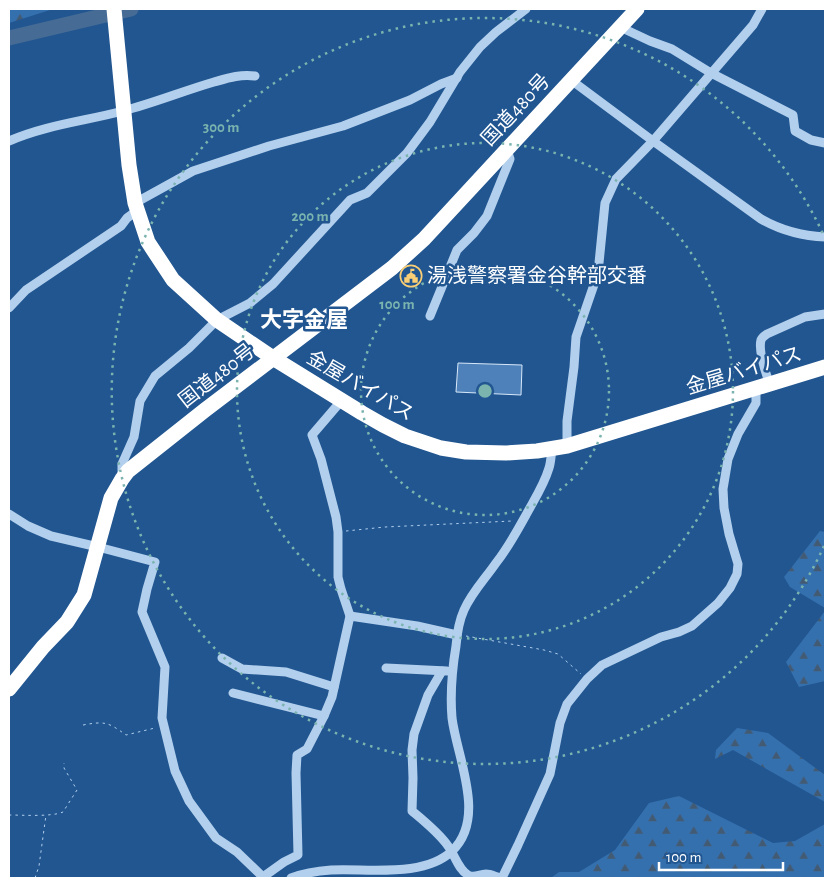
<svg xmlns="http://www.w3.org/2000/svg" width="834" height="887" font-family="'Alegreya Sans','Noto Sans JP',sans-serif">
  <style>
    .forest { fill: url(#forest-firs) }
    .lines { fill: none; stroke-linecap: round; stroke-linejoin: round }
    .river { stroke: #466b95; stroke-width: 15 }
    .building { fill: #4e81b9; stroke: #d8e8f9 }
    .path { stroke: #b2cfed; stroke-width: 1; stroke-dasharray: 2.5 4; stroke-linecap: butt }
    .minor { stroke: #b2cfed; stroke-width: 9 }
    .highway { stroke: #fff; stroke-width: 15 }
    .ring { fill: none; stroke: #7bb4af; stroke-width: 2.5; stroke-dasharray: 2.5 5 }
    .labels { text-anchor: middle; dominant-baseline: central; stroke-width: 5; stroke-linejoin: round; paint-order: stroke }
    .street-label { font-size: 20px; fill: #fff; stroke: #215691 }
    .poi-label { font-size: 20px; fill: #fff; stroke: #215691; text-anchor: start }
    .quarter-label { font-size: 22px; font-weight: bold; fill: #fff; stroke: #215691 }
    .centre { fill: #7bb4af; stroke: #215691; stroke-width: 2.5 }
    .ring-label { font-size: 15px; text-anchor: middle; font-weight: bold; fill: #7bb4af; stroke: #215691; stroke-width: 5; stroke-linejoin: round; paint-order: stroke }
  </style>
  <defs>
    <pattern id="forest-firs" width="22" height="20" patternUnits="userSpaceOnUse" patternTransform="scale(1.25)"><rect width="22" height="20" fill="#3570ae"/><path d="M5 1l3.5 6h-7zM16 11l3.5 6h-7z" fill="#435a73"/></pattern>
  </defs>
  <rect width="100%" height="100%" fill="#215691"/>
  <g class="forest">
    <polygon points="9,9 53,9 9,23"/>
    <polygon points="820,531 825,532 825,608 790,587 784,577"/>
    <polygon points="825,611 825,681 799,687 786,662"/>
    <polygon points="737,728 768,733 825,775 825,802 733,750 715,759 716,750"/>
    <polygon points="679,796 773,843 795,841 825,824 825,878 551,878 559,872 579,872 615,850 649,803"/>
  </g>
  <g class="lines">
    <polyline class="river" points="9,38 131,9"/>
  </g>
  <polygon class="building" points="458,363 522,365 521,395 456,392"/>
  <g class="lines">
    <g class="path">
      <polyline points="346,531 385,527 512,521"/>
      <polyline points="466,636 544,650 558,654 581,674"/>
      <path d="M83,725C105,721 108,722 126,735L155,728"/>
      <path d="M9,815C22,815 52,817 63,812L77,790L64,768V763"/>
      <polyline points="35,878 39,866 46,815"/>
    </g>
    <g class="minor">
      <polyline points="620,27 650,41 672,49 711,73 793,115 795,131 811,140 825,143"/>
      <path d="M571,80L653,141L761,219C782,231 802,236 825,237"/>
      <path d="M9,141C46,125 85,121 123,111C154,103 183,91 214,82C228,78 240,74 255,76"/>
      <polyline points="135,203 193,171 269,146 343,126 410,100 441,84 457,78"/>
      <polyline points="9,308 26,290 121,226 127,218 138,210"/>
      <polyline points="430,316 457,250 474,233 487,216 510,159 507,150"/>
      <path d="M770,385C766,374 758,351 761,340C762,337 764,336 767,334L805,317L825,314"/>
      <polyline points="567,446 567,421 574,367 576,337 598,273 605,203 616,179 653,141 753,25 762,9"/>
      <polyline points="122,478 122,464 134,437 140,401 155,376 189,348 217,320 250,303 273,284 350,200 367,193 407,153 430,122 460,72 480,47 496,32 526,9"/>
      <polyline points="9,514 28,526 51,536 98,547 155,562 147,589 142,612 165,667 162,718 175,771 189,801 216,838 237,852 264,878"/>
      <polyline points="350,616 417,626 457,635"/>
      <polyline points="222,658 242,669 286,672 334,687"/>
      <polyline points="386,668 447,671"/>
      <path d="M442,671L428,695L414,734L412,750L413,778L412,811C424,821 439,833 448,846C455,855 458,869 468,875C474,879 479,874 486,874C491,874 496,877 501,878"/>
      <polyline points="233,693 324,716"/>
      <polyline points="263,877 284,862 298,855 296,773 297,755 307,749 324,716 332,697 350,616 341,589 338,577 338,532 336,517 321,459 312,435 342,400"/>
      <path d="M291,878C304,873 317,871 331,870C367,868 424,878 452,851C487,818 457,758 452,718C450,694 452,670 456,646C457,634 459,621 464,610C472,592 485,579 496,563C508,548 517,531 526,515C534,500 544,485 549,468C551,462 551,455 552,449"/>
      <polyline points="502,878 518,845 550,774 560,723 567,704 587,679 602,665 661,637 679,632 692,626 718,603 730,588 737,574 738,564 729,534 724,508 723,489 728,459 738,434 756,403 756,389"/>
    </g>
    <g class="highway">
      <polyline points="114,9 129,165 135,203 148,242 173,280 217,320 273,358 362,413 383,425 405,436 441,448 466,452 506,453 537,451 567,446 825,367"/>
      <polyline points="9,689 43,647 67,622 84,595 111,498 122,479 128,471 205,410 392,268 424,239 637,9"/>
    </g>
  </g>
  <g class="ring">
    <circle cx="485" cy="391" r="124"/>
    <circle cx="485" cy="391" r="248"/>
    <path d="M824 546A373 373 0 1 1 824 236"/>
  </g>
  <defs>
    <g id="civic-ring" transform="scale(1.125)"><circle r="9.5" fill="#215691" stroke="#f9ce74" stroke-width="1.5"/><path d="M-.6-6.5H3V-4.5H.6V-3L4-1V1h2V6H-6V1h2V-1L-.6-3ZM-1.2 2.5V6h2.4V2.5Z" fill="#f9ce74"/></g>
  </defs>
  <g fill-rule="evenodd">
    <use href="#civic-ring" x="411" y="276"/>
  </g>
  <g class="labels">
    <g class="street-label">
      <text transform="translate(516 110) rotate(-47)">国道480号</text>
      <text transform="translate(744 371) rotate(-17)">金屋バイパス</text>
      <text transform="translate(217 376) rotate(-38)">国道480号</text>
      <text transform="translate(360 386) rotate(30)">金屋バイパス</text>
    </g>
    <g class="poi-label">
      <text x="427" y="276">湯浅警察署金谷幹部交番</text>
    </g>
    <g class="quarter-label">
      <text x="304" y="320">大字金屋</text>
    </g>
  </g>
  <circle cx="485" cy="391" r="8" class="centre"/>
  <g class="ring-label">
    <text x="221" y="132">300 m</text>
    <text x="310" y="221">200 m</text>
    <text x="397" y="309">100 m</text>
  </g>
  <rect width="834" height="887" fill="none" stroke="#ffffff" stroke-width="20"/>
  <path d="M659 862v8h124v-8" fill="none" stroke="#ffffff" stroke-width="2.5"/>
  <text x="666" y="862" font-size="15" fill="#ffffff" stroke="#215691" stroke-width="4" paint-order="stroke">100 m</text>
</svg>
